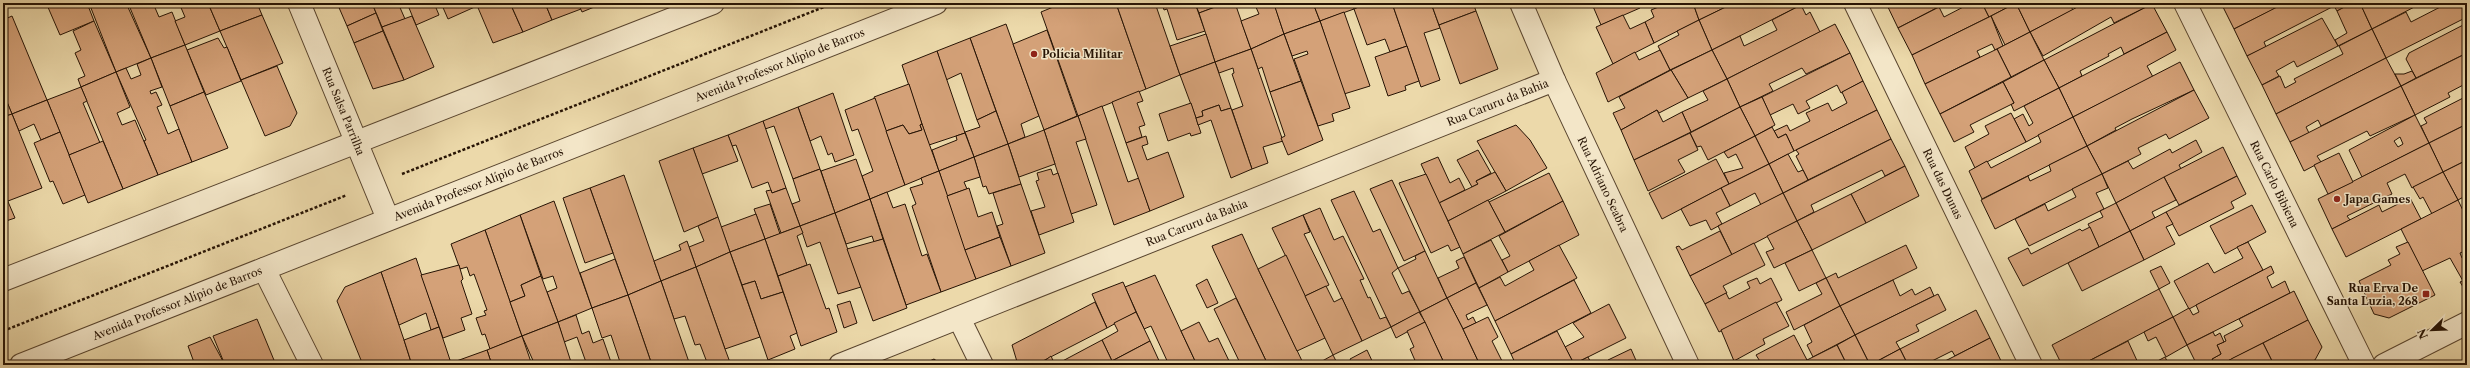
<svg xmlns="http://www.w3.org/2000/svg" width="2470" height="368" font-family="'Libre Caslon Text',serif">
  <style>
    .building { fill: #d4a178; stroke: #261304; fill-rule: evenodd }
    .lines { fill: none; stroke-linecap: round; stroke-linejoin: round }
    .minor-casing { stroke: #58442e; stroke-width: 24 }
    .tertiary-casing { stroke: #58442e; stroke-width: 24 }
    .path { stroke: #261304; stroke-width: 2.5; stroke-dasharray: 3 2; stroke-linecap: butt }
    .minor { stroke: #f3e6c8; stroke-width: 22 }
    .tertiary { stroke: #f3e6c8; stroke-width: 22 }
    .poi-dot { fill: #8f2418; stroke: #f3e6c8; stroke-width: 1.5 }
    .labels { text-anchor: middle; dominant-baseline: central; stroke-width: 3; stroke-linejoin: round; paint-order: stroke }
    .poi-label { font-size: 11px; font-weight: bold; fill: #261304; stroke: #f3e6c8; text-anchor: start }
    .street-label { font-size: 11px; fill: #261304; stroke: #f3e6c8 }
  </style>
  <rect width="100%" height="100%" fill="#ecd9aa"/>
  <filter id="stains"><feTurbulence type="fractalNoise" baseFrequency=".005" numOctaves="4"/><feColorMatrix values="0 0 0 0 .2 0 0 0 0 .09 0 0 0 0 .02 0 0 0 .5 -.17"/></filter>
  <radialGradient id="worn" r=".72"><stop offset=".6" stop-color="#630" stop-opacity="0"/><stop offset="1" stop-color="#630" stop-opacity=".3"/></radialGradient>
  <g class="building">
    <polygon points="52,3 87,3 94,21 60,35 47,5"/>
    <polygon points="89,3 126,3 151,58 116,72"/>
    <polygon points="128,3 153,3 159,17 172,12 185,45 151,58"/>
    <polygon points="179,3 208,3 220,31 185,45 175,21 185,17"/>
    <polygon points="208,3 257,3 262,15 220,31"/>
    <polygon points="337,3 372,3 376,13 347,26"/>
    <polygon points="372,3 398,3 405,19 382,27"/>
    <polygon points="407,3 434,3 439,15 416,25"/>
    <polygon points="441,3 476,3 477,6 448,19"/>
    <polygon points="476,3 510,3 523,32 493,43"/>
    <polygon points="516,3 545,3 552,20 523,32 511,5"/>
    <polygon points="545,3 578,3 581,9 552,20"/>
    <polygon points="578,3 604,3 582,12"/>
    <polygon points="1063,3 1116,3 1146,89 1078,116 1041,12"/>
    <polygon points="1116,3 1155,3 1180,75 1146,89"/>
    <polygon points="1162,3 1195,3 1205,31 1177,40 1167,9 1164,10"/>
    <polygon points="1195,3 1226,3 1199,13"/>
    <polygon points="1226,3 1235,3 1251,49 1215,62 1199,13"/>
    <polygon points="1260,3 1274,3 1284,34 1251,49 1241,21 1259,14 1255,5"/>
    <polygon points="1313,3 1320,21 1284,34 1274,4"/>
    <polygon points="1313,3 1352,3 1354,9 1320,21"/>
    <polygon points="1368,3 1392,3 1407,46 1390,52 1385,39 1367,45 1354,9"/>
    <polygon points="1392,3 1431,3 1440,28 1424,33 1440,80 1421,87"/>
    <polygon points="1431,3 1473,3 1476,11 1439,25"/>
    <polygon points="1638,3 1640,8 1601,25 1592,4"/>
    <polygon points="1660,3 1693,3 1699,20 1654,43 1645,22 1654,17 1651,10 1661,6"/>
    <polygon points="1693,3 1734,3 1699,20"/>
    <polygon points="1734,3 1805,3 1712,50 1699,20"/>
    <polygon points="1886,3 1946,3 1898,28"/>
    <polygon points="1971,3 1982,3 1989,17 1912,55 1898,28 1939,7 1944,17"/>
    <polygon points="1982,3 2016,3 1989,17"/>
    <polygon points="2016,3 2030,32 2005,45 1991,16"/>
    <polygon points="2016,3 2058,3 2060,6 2069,3 2073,10 2030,32"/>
    <polygon points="2085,3 2152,4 2114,23 2111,17 2043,56 2030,32"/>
    <polygon points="2221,3 2274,3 2272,4 2274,9 2234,29"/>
    <polygon points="2285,3 2352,3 2337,11 2334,6 2264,42 2266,47 2247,56 2234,29"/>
    <polygon points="2352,3 2360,3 2372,29 2338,46 2335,40 2347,33 2337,11"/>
    <polygon points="2360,3 2422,3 2372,29"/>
    <polygon points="2448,3 2467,3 2467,17 2386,58 2372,29 2406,12 2411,22"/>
    <polygon points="2152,4 2167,32 2124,54 2121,47 2108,54 2109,56 2080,71 2082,76 2059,88 2044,60"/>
    <polygon points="1801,5 1806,15 1810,12 1820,32 1727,79 1712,50 1740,36 1744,46 1777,30 1772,20"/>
    <polygon points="1476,11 1498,69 1460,84 1439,25"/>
    <polygon points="1344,12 1370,86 1344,94 1320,21"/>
    <polygon points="376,13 383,31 354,43 347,26"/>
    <polygon points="262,15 283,63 241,80 220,31"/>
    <polygon points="1623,15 1630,29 1645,22 1654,43 1613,64 1596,27"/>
    <polygon points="12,16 47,100 12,114 3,93 3,20"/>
    <polygon points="412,16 434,67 404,80 382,27"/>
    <polygon points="1991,16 2003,46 1995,50 1992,44 1977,51 1980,57 1925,84 1912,55"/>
    <polygon points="2322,18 2338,46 2297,67 2294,61 2276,71 2279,76 2262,85 2247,56"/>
    <polygon points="1699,20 1712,50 1670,70 1658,46 1679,35 1677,31"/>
    <polygon points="94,21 116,72 81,87 78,79 85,76 75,53 81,50 73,31"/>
    <polygon points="1320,21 1350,108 1332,114 1334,121 1318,126 1294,59 1308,54 1307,51 1292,56 1284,34"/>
    <polygon points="2467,23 2467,53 2416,78 2406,59 2409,53"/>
    <polygon points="1006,24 1039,116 1021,124 1025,137 1008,144 970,38"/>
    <polygon points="1835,24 1850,53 1806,74 1802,68 1769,84 1773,91 1740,107 1727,79"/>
    <polygon points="2372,29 2386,58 2276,114 2262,85 2280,76 2285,88 2296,82 2294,79 2343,54 2339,46"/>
    <polygon points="1047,30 1077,116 1044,130 1013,44"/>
    <polygon points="383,31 404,80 373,89 354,43"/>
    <polygon points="2030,32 2044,60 2011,77 1997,49"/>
    <polygon points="2167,32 2176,50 2147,66 2153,77 2073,117 2059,88"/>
    <polygon points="1206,34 1215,62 1180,75 1170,46"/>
    <polygon points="1284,34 1301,81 1270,92 1262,67 1258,69 1251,49"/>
    <polygon points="218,38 224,48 227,47 241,81 206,95 187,50"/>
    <polygon points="970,38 996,111 977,120 961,73 946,80 937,51"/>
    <polygon points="185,45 204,92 170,106 151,58"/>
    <polygon points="1407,46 1419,81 1405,86 1406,90 1388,96 1375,57"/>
    <polygon points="1251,49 1283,141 1263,147 1268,163 1252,169 1232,110 1243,106 1232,74 1234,73 1233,68 1219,73 1215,62"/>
    <polygon points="1997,49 2011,77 1940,114 1925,84"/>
    <polygon points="1660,50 1670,70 1608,102 1596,73 1635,52 1639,60"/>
    <polygon points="1712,50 1727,79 1688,98 1671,70"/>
    <polygon points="937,51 965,133 929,145 902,65"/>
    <polygon points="1850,53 1863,81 1841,93 1837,85 1806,101 1810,108 1798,114 1793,104 1770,115 1762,97"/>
    <polygon points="2467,53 2467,83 2448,93 2450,97 2415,115 2401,86"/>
    <polygon points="151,58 162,87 150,91 151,94 156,92 162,105 157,107 168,134 179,129 192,162 158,175 144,141 146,140 116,72 126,68 131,79 141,75 137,64"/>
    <polygon points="2386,58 2401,86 2321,126 2318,120 2306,127 2309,133 2290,142 2276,114"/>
    <polygon points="2044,60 2059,88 2014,111 2011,104 2014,103 2003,82"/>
    <polygon points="1215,62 1231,108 1221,111 1219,105 1202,111 1203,116 1196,118 1180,75"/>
    <polygon points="2180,62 2194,90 2132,119 2115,128 2116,130 2087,146 2073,117"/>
    <polygon points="277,66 297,113 290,126 265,136 241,80"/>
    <polygon points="1671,70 1688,98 1659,113 1657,110 1621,130 1613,113 1625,108 1619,97"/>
    <polygon points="2412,71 2416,78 2401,86 2395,74 2404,74"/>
    <polygon points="116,72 130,107 117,113 122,125 135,120 158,175 123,189 81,87"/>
    <polygon points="1727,79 1740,107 1691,132 1682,112 1708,100 1703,91"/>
    <polygon points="1301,81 1323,140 1288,155 1281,138 1285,136 1270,92"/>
    <polygon points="1863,81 1877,110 1794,151 1786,134 1778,138 1774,131 1787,125 1790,131 1810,121 1806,113 1828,103 1832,111 1847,103 1842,92"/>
    <polygon points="2003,82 2014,103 1970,125 1974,132 1954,142 1940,114"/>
    <polygon points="909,84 922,124 920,125 922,130 909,134 903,125 886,131 874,97"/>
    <polygon points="2401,86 2415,115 2370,136 2367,131 2317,156 2321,162 2304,171 2290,142"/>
    <polygon points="81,87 87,101 83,103 100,143 69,155 47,100"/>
    <polygon points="2059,88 2073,117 2026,142 2014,119 2023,114 2029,126 2033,123 2024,106"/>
    <polygon points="2194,90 2209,118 2169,139 2166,134 2138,148 2141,154 2102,174 2087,146"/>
    <polygon points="1139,91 1143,101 1137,103 1145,125 1139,127 1142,137 1126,143 1112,102"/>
    <polygon points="204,92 228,148 192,162 170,106"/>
    <polygon points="833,93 854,155 835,162 832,153 828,155 821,136 810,141 798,107"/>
    <polygon points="2467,96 2467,124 2429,143 2421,126 2427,123 2424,118"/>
    <polygon points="3,97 5,97 12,114 3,117"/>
    <polygon points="1762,97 1775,125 1755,136 1740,107"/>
    <polygon points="875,98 905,185 870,199 862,176 873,171 858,129 852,131 845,110"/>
    <polygon points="47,100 60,132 41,140 34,124 19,131 12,114"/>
    <polygon points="1191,103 1201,133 1191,136 1190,133 1168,141 1159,114"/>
    <polygon points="1219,105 1221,111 1231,108 1252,169 1231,178 1211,120 1198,125 1196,118 1203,116 1202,111"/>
    <polygon points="1102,106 1128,182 1139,178 1150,211 1114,225 1078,116"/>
    <polygon points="798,107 820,169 793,179 774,126 765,129 763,121"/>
    <polygon points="1740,107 1755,136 1708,160 1701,146 1697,147 1690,133"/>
    <polygon points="1657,110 1663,122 1682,112 1691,132 1634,160 1621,130"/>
    <polygon points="1877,110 1891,139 1808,180 1796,156 1799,154 1796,150"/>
    <polygon points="996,111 1008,144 974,157 965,132 980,127 977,120"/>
    <polygon points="2011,113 2026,142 1975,168 1965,147 1989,134 1985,126"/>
    <polygon points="12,114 42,188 8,201 3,190 3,117"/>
    <path d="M2415,115L2429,143L2362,177L2349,150ZM2400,137L2403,144L2398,147L2394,141Z"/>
    <polygon points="1078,116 1086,139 1076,142 1097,205 1071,214 1044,130"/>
    <polygon points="2073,117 2087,146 1982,199 1969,171 1987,161 1991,168 2041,142 2038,135"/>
    <polygon points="763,121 786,188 772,193 768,182 752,188 736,145 732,146 728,135"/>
    <polygon points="922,124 939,171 905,185 886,131 903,125 909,134 922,130 920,125"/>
    <polygon points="2467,124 2467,160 2443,172 2429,143"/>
    <polygon points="1516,125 1530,140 1547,168 1506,191 1477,141"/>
    <polygon points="1772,127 1778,138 1786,134 1794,151 1769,164 1755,136"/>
    <polygon points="1044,130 1055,164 1019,177 1008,144"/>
    <polygon points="60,132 85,195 63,204 53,181 50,182 34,143"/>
    <polygon points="965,133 974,157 939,171 932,150 957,140 956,136"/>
    <polygon points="1690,133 1698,150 1678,160 1685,172 1648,191 1634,160"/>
    <polygon points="728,135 738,161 702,174 693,148"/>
    <polygon points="1146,136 1148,144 1142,146 1147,160 1168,152 1184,197 1150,211 1126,143"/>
    <polygon points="1755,136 1769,164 1729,184 1724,173 1743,168 1736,154 1728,158 1724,152"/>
    <polygon points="1891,139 1905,166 1885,176 1882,170 1811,205 1814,212 1797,221 1783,193"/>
    <polygon points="2196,140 2202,152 2179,165 2181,169 2116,203 2102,174 2128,161 2133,169 2170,149 2172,153"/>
    <polygon points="103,141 123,189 88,203 69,155"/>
    <polygon points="2429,143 2443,172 2412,188 2405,174 2387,183 2392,194 2347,216 2350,220 2332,229 2318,199"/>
    <polygon points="1008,144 1021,184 989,194 986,186 983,187 974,157"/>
    <polygon points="2087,146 2102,174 1995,229 1981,200 2028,176 2030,181 2051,171 2049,165"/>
    <polygon points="2223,147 2237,176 2179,205 2164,177"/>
    <polygon points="693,148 718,217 684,232 659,161"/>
    <polygon points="1478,150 1491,173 1476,181 1478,184 1472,187 1457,160"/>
    <polygon points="2339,153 2353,182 2328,194 2314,165"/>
    <polygon points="1788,154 1798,172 1803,170 1808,180 1783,193 1769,164"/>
    <polygon points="974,157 980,177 964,182 967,189 947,196 939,171"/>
    <polygon points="1438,157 1450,183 1459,178 1465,190 1439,203 1421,164"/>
    <polygon points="856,159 870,199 835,213 821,171"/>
    <polygon points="1716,159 1729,184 1662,219 1649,193"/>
    <polygon points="2467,160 2467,195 2458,200 2443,172"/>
    <polygon points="1769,164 1783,193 1761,205 1755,193 1730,206 1721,188"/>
    <polygon points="1905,166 1919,196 1866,223 1851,194"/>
    <polygon points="820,169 835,213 800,226 792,204 800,201 793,179"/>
    <polygon points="1051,169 1053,175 1058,173 1074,222 1039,235 1031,211 1045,207 1036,181 1039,180 1037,173"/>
    <polygon points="939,171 976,279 941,292 912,206 916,204 910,188 923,184 921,178"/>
    <polygon points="1495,172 1506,191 1448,221 1439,203 1478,184 1476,181"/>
    <polygon points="2443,172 2458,200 2432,214 2423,197 2420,199 2413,187"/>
    <polygon points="1549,173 1563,201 1505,232 1489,202"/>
    <polygon points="1426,174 1460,247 1451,251 1448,245 1431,253 1399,183"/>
    <polygon points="2102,174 2108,188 2096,193 2104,209 2029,246 2015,219 2045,204 2048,211 2076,197 2072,189"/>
    <polygon points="624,175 661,281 628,295 590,188"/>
    <polygon points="2237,176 2246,194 2231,202 2234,208 2179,236 2166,212"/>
    <polygon points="2164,177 2176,200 2152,212 2155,218 2130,231 2116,203"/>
    <polygon points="1392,180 1425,251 1404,261 1370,189"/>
    <polygon points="1021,184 1045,253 1011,266 997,226 1003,224 993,193"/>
    <polygon points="590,188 613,253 585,263 563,198"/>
    <polygon points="786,188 800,226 781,233 766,191 771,190 772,193"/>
    <polygon points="969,188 978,217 992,212 1000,237 965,250 947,196"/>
    <polygon points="1721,188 1730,206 1716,213 1722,224 1711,230 1706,220 1690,226 1681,209"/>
    <polygon points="3,190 15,218 3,222"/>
    <polygon points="1354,191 1373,232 1380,229 1398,268 1392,273 1402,294 1409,291 1420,312 1391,327 1331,200"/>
    <polygon points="887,192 893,208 905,204 922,256 927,254 941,292 906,305 870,199"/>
    <polygon points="1783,193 1797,221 1732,255 1718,226"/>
    <polygon points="1851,194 1866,223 1812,250 1797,221"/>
    <polygon points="2410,198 2421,219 2346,257 2332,229 2379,205 2382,212"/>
    <polygon points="870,199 883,239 874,242 872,236 846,244 835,213"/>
    <polygon points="1488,200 1505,232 1463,254 1448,221"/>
    <polygon points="2458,200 2467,219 2467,250 2460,253 2462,258 2467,256 2467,279 2463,281 2450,258 2422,271 2401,229"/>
    <polygon points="554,201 592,308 558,322 547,292 557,288 553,276 543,279 520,215"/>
    <polygon points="1563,201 1579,235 1508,272 1502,260 1510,256 1499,236"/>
    <polygon points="2116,203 2130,231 2099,247 2088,224 2103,217 2100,211"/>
    <polygon points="770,204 780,234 765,239 754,209"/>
    <polygon points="2252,205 2266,232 2225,254 2210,226"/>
    <polygon points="1320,208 1334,240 1343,236 1364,279 1360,280 1368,298 1370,297 1380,319 1386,317 1391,327 1362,341 1303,215"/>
    <polygon points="2166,212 2173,224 2166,227 2175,244 2144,260 2130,231"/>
    <polygon points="835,213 861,287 838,294 820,242 807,247 800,226"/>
    <polygon points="756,214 765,239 730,252 721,227"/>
    <polygon points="520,215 541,276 521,285 525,296 510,302 485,230"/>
    <polygon points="1303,215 1310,232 1304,234 1329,285 1305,296 1272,228"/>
    <polygon points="718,217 730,252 696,267 689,247 704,241 698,226"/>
    <polygon points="1797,221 1812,250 1774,268 1766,252 1774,249 1767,236"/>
    <polygon points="800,226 803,233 797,236 807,265 778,276 765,239"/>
    <polygon points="2090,227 2099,247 2023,286 2008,258 2028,248 2031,254 2080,229 2082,231"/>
    <polygon points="485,230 522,336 490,349 485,334 482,335 476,318 486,315 484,311 487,310 474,274 470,276 467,267 460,269 451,244"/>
    <polygon points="1720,231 1732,255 1690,276 1676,247 1679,246 1682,250"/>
    <polygon points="2130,231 2144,260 2082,291 2068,263"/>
    <polygon points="1242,234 1258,269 1304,365 1268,365 1214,251 1212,246"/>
    <polygon points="1000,237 1011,266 976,279 965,250"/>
    <polygon points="765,239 783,292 761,299 755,281 742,285 730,252"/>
    <polygon points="883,239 907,308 873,321 847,249"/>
    <polygon points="1491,240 1508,272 1479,288 1463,254"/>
    <polygon points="687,241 696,267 661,281 654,261 681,250 679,245"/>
    <polygon points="2248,242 2263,270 2189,309 2174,281 2208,263 2214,273 2243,258 2237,247"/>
    <polygon points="2408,242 2435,295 2389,318 2374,314 2359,281 2391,265 2388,260 2400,254 2396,247"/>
    <polygon points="1754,243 1765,265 1723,286 1727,293 1705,304 1690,276"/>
    <polygon points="1559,245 1577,278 1495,321 1479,288 1500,277 1505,286 1534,270 1529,261"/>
    <polygon points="1906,245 1917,268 1840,306 1826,278 1836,273 1838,278"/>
    <polygon points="1812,250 1826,278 1799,291 1785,263"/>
    <polygon points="1425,251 1447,298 1420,312 1398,268 1416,259 1415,256"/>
    <polygon points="730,252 760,337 725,349 696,267"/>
    <polygon points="1286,255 1325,338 1297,351 1258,269"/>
    <polygon points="1464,257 1476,283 1447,298 1438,278 1459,268 1456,261"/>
    <polygon points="416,258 439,327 431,330 426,313 399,325 381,272"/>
    <polygon points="615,259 628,295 592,308 580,273"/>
    <polygon points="810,264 826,309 829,308 837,332 801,346 778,276"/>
    <polygon points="459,265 463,279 461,281 472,314 461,318 465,330 443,338 421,275"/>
    <polygon points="2161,266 2170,283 2159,289 2150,271"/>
    <polygon points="2271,266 2274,273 2267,277 2272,288 2285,281 2290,293 2187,345 2173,317 2189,308 2193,315 2199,312 2196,305"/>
    <polygon points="696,267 725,349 731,365 708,365 700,344 695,345 685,316 674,319 661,281"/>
    <polygon points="381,272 404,340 412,365 363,365 337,301 345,287"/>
    <polygon points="1155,275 1181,331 1197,365 1169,365 1151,326 1144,329 1125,287"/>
    <polygon points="541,276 558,322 522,336 510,302 525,296 521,285"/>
    <polygon points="1757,278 1760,284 1771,278 1782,300 1719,332 1705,304 1726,293 1729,299 1750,288 1747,282"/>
    <polygon points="1826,278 1840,306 1794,330 1786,312 1822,294 1816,283"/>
    <polygon points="1207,279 1218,303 1207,308 1196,285"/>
    <polygon points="2467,279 2467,289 2465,290 2460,282"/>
    <polygon points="1574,280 1591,313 1511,354 1495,321"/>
    <polygon points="1893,280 1900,296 1912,289 1915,295 1930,287 1934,296 1855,335 1840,306"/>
    <polygon points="661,281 674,319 690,365 652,365 628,295"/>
    <polygon points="755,281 761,299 783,292 797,333 790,336 795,349 768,360 742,285"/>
    <polygon points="1123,282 1136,312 1107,328 1092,294"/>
    <polygon points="1476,283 1487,305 1466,315 1468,320 1473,317 1476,323 1463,329 1447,298"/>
    <polygon points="1326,286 1334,302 1342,298 1362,341 1333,355 1305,296"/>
    <polygon points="2159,289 2173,317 2081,365 2062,365 2052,345"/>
    <polygon points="2294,291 2308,320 2220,365 2215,365 2212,359 2221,354 2217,345 2226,341 2224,336 2243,326 2239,319"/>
    <polygon points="1938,294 1946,310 1916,325 1919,331 1896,342 1900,349 1870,365 1855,335"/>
    <polygon points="628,295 652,365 621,365 611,335 602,338 592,308"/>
    <polygon points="1236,298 1268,365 1241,365 1214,309"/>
    <polygon points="1447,298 1463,329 1480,365 1445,365 1420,312"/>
    <polygon points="850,301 857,323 844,328 837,305"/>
    <polygon points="1095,302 1107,328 1035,365 1018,365 1012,345"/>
    <polygon points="1776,302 1789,326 1763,339 1765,344 1734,361 1721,330"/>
    <polygon points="1609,304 1626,338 1574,364 1565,347 1584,337 1573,323"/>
    <polygon points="1840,306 1855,335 1813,357 1807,345 1812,342 1804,325"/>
    <polygon points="1976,310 1990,338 1955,356 1952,351 1924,365 1908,365 1900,349"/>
    <polygon points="1136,312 1150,341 1112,361 1102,340 1118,331 1114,323"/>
    <polygon points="1419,312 1425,322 1396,338 1391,327"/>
    <polygon points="576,315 582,334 589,331 593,343 603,339 612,365 587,365 577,337 564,342 558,322"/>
    <polygon points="1488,317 1498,337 1492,341 1504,365 1480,365 1463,329"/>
    <polygon points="2173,317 2187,345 2166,357 2156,337 2148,341 2144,332"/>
    <polygon points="257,319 276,365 225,365 213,336"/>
    <polygon points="2308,320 2322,347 2315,360 2304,365 2274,365 2263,343"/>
    <polygon points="558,322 572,365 535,365 522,336"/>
    <polygon points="1199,322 1209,342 1218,338 1231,365 1197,365 1181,331"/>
    <polygon points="1425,322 1445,365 1417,365 1410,349 1414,347 1407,331"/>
    <polygon points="439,327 451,363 446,365 412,365 404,340"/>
    <polygon points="1557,331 1574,364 1516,365 1511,354"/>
    <polygon points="2213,332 2215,336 2220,333 2224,342 2217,345 2221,354 2212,359 2215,365 2197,365 2187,345"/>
    <polygon points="1794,335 1807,360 1797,365 1758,365 1761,363 1756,355"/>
    <polygon points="1855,335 1870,365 1843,365 1846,363 1837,345"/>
    <polygon points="522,336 532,365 492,365 487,350"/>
    <polygon points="210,337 225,365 195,365 188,346"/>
    <polygon points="1990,338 2003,365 1937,365 1955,356"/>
    <polygon points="1102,340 1112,361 1104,365 1039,365 1051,356 1055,365"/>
    <polygon points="1150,341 1161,365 1104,365 1112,361"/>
    <polygon points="2128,341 2139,365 2081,365"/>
    <polygon points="2263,343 2274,365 2221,365 2233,358"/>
    <polygon points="1837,345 1846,363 1843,365 1797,365"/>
    <polygon points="1631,349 1638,365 1611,365 1608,360"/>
    <polygon points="1900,349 1908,365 1870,365"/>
    <polygon points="487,350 492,365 452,365 451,363"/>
    <polygon points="1367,350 1374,365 1353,365 1350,359"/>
    <polygon points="1333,355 1338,365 1315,365"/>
    <polygon points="1588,357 1592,365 1572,365"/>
    <polygon points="2165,357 2169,365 2150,365"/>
    <polygon points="934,359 942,365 921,365"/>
  </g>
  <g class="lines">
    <g class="minor-casing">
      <g id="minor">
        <path id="s1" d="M299,3L388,219"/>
        <path id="s2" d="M1521,3L1554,80L1688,365"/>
        <path id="s3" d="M1855,3L2031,365"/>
        <path id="s4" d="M2185,3L2364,365"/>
        <polyline points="264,269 312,365"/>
        <polyline points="959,318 982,365"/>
        <path id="s5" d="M840,365L1554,80"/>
        <polyline points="2384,365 2467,323"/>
      </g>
    </g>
    <g class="tertiary-casing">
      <g id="tertiary">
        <polyline points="3,280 713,3"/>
        <path id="s6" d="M21,365L936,3"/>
      </g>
    </g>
    <g class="path">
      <polyline points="402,174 834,3"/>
      <polyline points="3,331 347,195"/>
    </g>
    <use href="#minor" class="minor"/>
    <use href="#tertiary" class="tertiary"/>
  </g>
  <g class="poi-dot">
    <circle cx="1034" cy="54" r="4"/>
    <circle cx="2337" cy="199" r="4"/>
    <rect x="2422" y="290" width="8" height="8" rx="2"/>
  </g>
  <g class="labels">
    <g class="poi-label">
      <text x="1042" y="54">Polícia Militar</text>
      <text x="2345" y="199">Japa Games</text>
      <text x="2418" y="288" text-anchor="end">Rua Erva De<tspan x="2418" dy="13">Santa Luzia, 268</tspan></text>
    </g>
    <g class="street-label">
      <text stroke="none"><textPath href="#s6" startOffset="816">Avenida Professor Alípio de Barros</textPath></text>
      <text stroke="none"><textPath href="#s5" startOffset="708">Rua Caruru da Bahia</textPath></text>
      <text stroke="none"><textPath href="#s1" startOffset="117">Rua Salsa Parrilha</textPath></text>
      <text stroke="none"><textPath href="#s6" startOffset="492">Avenida Professor Alípio de Barros</textPath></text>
      <text stroke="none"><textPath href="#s3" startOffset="201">Rua das Dunas</textPath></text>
      <text stroke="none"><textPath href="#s4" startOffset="202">Rua Carlo Bibiena</textPath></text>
      <text stroke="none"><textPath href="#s2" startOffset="199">Rua Adriano Seabra</textPath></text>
      <text stroke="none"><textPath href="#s5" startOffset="384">Rua Caruru da Bahia</textPath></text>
      <text stroke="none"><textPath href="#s6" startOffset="168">Avenida Professor Alípio de Barros</textPath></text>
    </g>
  </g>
  <rect width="2470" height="368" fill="none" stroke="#ecd9aa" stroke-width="16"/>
  <rect x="4" y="4" width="2462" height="360" fill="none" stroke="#261304" stroke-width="2"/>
  <rect x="8" y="8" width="2454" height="352" fill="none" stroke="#261304"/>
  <g transform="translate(2432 330) rotate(247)" stroke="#f3e6c8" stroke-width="3" paint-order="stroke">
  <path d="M0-3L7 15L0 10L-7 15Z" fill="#261304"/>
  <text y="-6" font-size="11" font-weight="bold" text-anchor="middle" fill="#261304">N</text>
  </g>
  <rect width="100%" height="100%" filter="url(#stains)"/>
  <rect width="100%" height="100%" fill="url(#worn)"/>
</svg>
